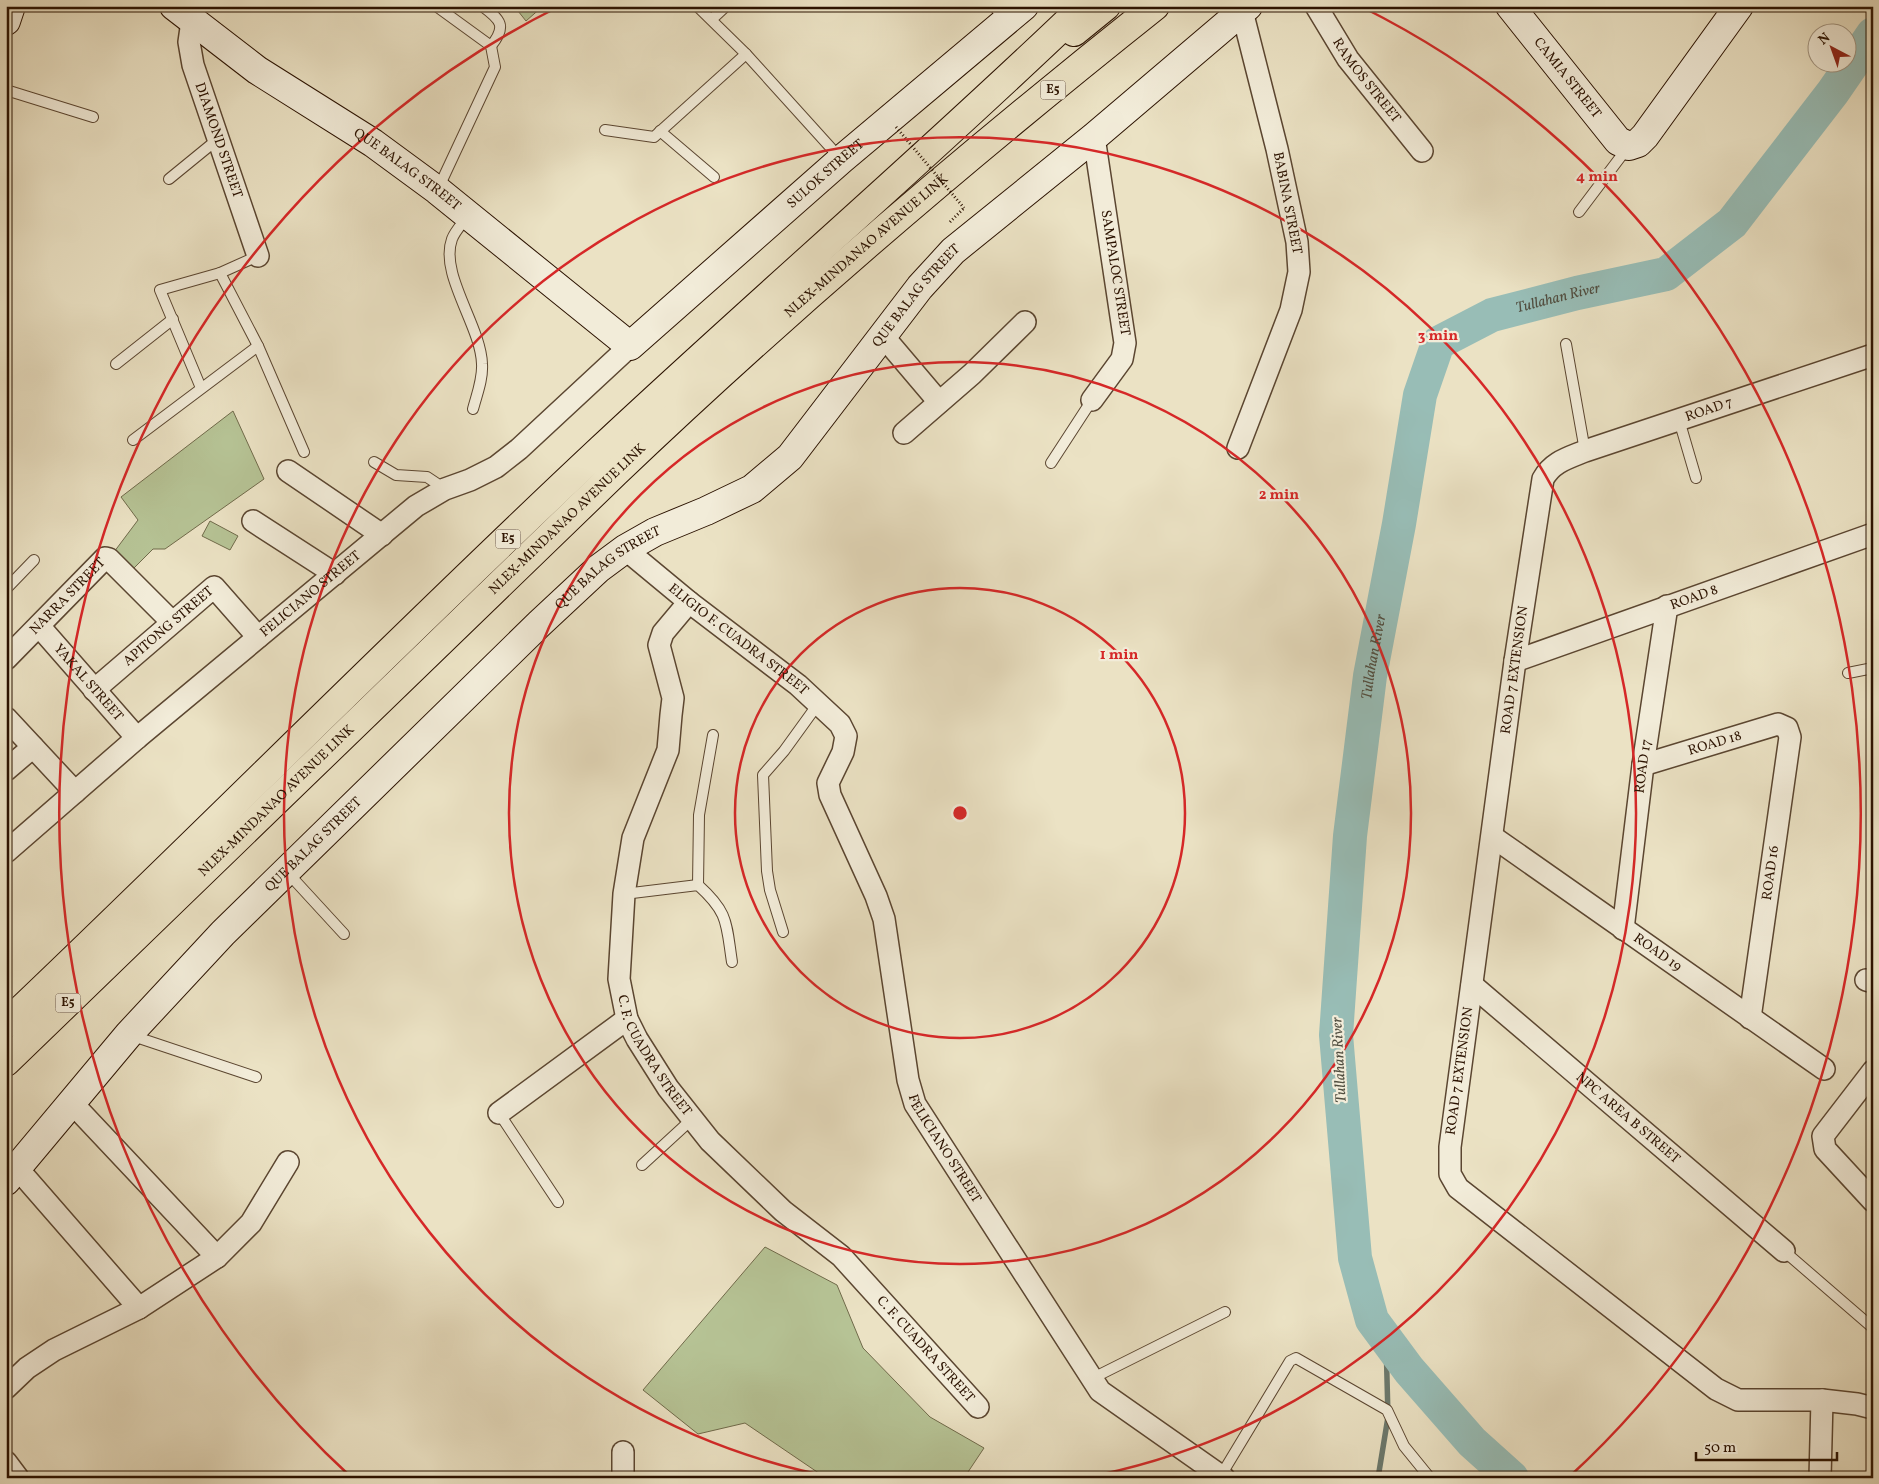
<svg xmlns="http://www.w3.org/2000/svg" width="1879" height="1484" font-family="Vollkorn,serif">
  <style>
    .green { fill: #b6c395; stroke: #706a4a }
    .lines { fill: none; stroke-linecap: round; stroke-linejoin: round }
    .stream { stroke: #6c796d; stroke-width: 5.5 }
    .river { stroke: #98bdb6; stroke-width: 34 }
    .lane-casing { stroke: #5b4631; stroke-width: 12 }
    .street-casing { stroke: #5b4631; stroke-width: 24 }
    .secondary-casing { stroke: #2b1200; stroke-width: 30 }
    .highway-casing { stroke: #2b1200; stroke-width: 30 }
    .path { stroke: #2b1200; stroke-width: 3; stroke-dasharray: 1 2.5; stroke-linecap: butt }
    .lane { stroke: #f2ecd9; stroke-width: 10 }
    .street { stroke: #f2ecd9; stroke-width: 21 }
    .secondary { stroke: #f2ecd9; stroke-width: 28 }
    .highway { stroke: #ebe2c4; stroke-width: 28 }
    .path-bridge { stroke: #2b1200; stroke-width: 3; stroke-dasharray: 1 2.5; stroke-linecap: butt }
    .ring { fill: none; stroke: #d62828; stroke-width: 2.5 }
    .labels { text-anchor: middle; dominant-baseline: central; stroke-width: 4.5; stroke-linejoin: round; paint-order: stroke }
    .shield { fill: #f2ecd9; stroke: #675341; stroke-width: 1 }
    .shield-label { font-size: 12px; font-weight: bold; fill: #2b1200 }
    .street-label { font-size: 14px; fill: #2b1200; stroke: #f2ecd9 }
    .water-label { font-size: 15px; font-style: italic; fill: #514e40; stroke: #f2ecd9 }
    .centre { fill: #d62828; stroke: #f2ecd9; stroke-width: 2.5 }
    .ring-label { font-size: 15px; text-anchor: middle; font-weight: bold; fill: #d62828; stroke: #f2ecd9; stroke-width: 4.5; stroke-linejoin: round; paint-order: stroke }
  </style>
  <rect width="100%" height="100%" fill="#ebe2c4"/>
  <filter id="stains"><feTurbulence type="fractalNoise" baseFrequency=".004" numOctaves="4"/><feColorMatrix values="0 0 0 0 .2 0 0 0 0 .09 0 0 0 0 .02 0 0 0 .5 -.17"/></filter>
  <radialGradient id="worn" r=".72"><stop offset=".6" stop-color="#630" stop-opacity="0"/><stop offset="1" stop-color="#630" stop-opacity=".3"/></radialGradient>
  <g class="green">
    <polygon points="514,6 543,6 526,21"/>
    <polygon points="233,411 264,479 165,549 153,549 132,570 111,556 138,520 121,497"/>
    <polygon points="210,521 238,536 230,550 202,536"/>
    <polygon points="765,1247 837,1285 863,1348 930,1417 984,1448 964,1478 826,1478 745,1423 698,1434 643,1390"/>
  </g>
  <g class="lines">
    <polyline class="stream" points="1378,1478 1388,1417 1386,1340"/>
    <path class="river" id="s1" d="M1512,1478L1472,1442L1409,1370L1372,1320L1355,1258L1336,1035L1350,836L1370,676L1399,524L1420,395L1438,343L1492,315L1577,293L1666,274L1732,223L1833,92L1873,34"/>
    <g class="lane-casing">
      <g id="lane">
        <polyline points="436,6 491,46 495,67 438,189"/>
        <path d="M482,6C501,20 507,26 491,46"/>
        <polyline points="697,6 746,54 840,158"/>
        <polyline points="994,6 1006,21"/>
        <polyline points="712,19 726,6"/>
        <polyline points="6,90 93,117"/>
        <polyline points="605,130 654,137 746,54"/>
        <polyline points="660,131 714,177"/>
        <polyline points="169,179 218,139"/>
        <polyline points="1579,212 1628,147"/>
        <path d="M467,217C462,224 455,231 452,239C439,274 481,326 482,364C483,379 477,394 473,409"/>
        <polyline points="220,273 258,346 304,452"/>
        <polyline points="1566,344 1585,451"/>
        <polyline points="116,364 173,319"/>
        <polyline points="201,388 160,290 220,273 258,256"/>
        <polyline points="1679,420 1696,478"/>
        <polyline points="133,440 258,346"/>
        <polyline points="374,462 396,475 427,477 445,489"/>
        <polyline points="1051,463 1092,400"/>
        <polyline points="6,589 34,560"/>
        <polyline points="1848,673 1873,668"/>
        <polyline points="287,872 344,934"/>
        <polyline points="698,885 699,815 713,735"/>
        <path d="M624,894L698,885C729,913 726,923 732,962"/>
        <polyline points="783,932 770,890 767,871 763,775 784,751 818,704"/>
        <polyline points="130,1035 256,1077"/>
        <polyline points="499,1113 558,1202"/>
        <polyline points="642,1165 691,1120"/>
        <polyline points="1784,1251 1873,1328"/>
        <polyline points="1091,1379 1225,1312"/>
        <polyline points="1220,1477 1290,1361 1296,1358 1387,1410 1404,1446 1430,1478"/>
      </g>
    </g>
    <g class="street-casing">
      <g id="street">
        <path id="s2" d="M1316,6L1348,59L1422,151"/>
        <path id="s3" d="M192,21L189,42L193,65L258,256"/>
        <polyline points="883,336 939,402"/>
        <path d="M1873,355L1585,451C1568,458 1552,462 1543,479L1515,661L1450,1147V1174L1458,1188L1716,1389L1738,1400H1822L1857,1404L1873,1408"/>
        <polyline points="1092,400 1122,359 1125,343 1094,137"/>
        <polyline points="904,433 972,374 1025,322"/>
        <polyline points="1238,448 1291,310 1299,272 1297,242 1277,149 1242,11"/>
        <polyline points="288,471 382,535"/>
        <polyline points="253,521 335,574"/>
        <path id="s4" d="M625,549L689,602L798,685L840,724L846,736L843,752L828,783L830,795L876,896L884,919L908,1080L915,1104L1100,1391L1224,1478"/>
        <path id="s5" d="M689,602L663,633L659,645L673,698L671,715L668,750L633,838L624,894L619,979L627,1019L637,1039L668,1088L710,1141L783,1211L841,1256L978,1407"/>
        <path id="s6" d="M39,626L137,738"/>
        <path id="s7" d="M6,659L105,558L109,559L172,622"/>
        <path id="s8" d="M1515,661L1873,534"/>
        <path id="s9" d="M94,690L214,587L258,637"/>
        <polyline points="6,718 75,792"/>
        <path id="s10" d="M1643,765L1778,724L1787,728L1790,737L1750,1018"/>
        <polyline points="6,770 33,747"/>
        <path id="s11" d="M1493,837L1824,1069"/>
        <path id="s12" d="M6,852L137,738L416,506L445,489L470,480L496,467L519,449L630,346"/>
        <path id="s13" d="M1623,929L1643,765L1667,606"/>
        <polyline points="1866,980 1873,982"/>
        <path id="s14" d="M1472,985L1784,1251"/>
        <polyline points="1873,1071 1823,1136 1825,1149 1873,1201"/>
        <polyline points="72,1103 217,1257"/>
        <polyline points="499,1113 627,1019"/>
        <polyline points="17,1168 139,1308"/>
        <polyline points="6,1388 27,1368 54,1350 139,1308 217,1257 251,1223 288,1162"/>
        <polyline points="623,1452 623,1478"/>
        <polyline points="6,1462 18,1478"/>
        <polyline points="1820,1478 1822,1400"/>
      </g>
    </g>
    <g class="secondary-casing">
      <g id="secondary">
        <path id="s15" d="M174,6L257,70L373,143L437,190L630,346L842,159L1024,6"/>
        <path id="s16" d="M1510,6L1618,141L1629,146L1638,143L1645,136L1739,6"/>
        <polyline points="6,21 11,6"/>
        <path id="s17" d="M6,1181L129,1034L223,933L539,624L598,569L625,549L655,532L706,511L752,489L790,457L920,287L953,251L1094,137L1248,6"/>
      </g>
    </g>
    <g class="highway-casing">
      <g id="highway">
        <polyline points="1074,32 1106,6"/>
        <path d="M6,1024C206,834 399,638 601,449C760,300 926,158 1084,6"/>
        <path id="s18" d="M6,1062C210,867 411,668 615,473C787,309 969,154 1155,6"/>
      </g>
    </g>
    <polyline class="path" points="950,222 964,208"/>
    <use href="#lane" class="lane"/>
    <use href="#street" class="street"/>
    <use href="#secondary" class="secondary"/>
    <use href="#highway" class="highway"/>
    <polyline class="path-bridge" points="896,127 964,208"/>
  </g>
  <g class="ring">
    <circle cx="960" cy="813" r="225"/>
    <circle cx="960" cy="813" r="451"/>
    <path d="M837 1478A676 676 0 1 1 1083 1478"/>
    <path d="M351 1477A901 901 0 0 1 558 7M1362 7A901 901 0 0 1 1569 1477"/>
  </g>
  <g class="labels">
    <g class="shield">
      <rect x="1040.5" y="80.5" width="25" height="19" rx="4"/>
      <rect x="495.5" y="529.5" width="25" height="19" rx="4"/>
      <rect x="55.5" y="993.5" width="25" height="19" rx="4"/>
    </g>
    <g class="shield-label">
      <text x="1053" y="90">E5</text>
      <text x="508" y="539">E5</text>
      <text x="68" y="1003">E5</text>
    </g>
    <g class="street-label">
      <text stroke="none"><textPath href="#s16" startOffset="92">CAMIA STREET</textPath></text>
      <text stroke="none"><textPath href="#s2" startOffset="90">RAMOS STREET</textPath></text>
      <text stroke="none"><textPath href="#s3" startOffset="124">DIAMOND STREET</textPath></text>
      <text stroke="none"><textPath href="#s15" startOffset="285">QUE BALAG STREET</textPath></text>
      <text stroke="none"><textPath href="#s15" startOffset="830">SULOK STREET</textPath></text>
      <text transform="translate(1287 203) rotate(79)">BABINA STREET</text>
      <text stroke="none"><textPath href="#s18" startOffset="1186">NLEX-MINDANAO AVENUE LINK</textPath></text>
      <text transform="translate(1115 273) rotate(81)">SAMPALOC STREET</text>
      <text stroke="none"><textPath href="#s17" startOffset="1281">QUE BALAG STREET</textPath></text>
      <text transform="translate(1709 410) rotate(-19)">ROAD 7</text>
      <text stroke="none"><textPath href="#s18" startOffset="781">NLEX-MINDANAO AVENUE LINK</textPath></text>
      <text stroke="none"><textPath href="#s17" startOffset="861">QUE BALAG STREET</textPath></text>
      <text stroke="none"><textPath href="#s12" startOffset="399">FELICIANO STREET</textPath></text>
      <text stroke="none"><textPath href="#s8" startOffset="190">ROAD 8</textPath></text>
      <text stroke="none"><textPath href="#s7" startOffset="88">NARRA STREET</textPath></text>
      <text stroke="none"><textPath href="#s9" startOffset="98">APITONG STREET</textPath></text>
      <text stroke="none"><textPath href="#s4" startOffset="145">ELIGIO F. CUADRA STREET</textPath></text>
      <text transform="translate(1515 670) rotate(-82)">ROAD 7 EXTENSION</text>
      <text stroke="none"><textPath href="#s6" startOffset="75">YAKAL STREET</textPath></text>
      <text stroke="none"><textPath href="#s10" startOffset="75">ROAD 18</textPath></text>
      <text stroke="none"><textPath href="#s13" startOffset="164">ROAD 17</textPath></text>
      <text stroke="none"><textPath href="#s18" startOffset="376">NLEX-MINDANAO AVENUE LINK</textPath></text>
      <text stroke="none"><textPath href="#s17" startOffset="456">QUE BALAG STREET</textPath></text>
      <text transform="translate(1771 873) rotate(-82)">ROAD 16</text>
      <text stroke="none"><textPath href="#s11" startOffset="201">ROAD 19</textPath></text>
      <text stroke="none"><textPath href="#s5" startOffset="482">C. F. CUADRA STREET</textPath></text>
      <text transform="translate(1460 1071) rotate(-82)">ROAD 7 EXTENSION</text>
      <text stroke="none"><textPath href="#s14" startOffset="205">NPC AREA B STREET</textPath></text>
      <text stroke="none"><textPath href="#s4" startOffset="730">FELICIANO STREET</textPath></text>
      <text stroke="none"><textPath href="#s5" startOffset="886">C. F. CUADRA STREET</textPath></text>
    </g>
    <g class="water-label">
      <text stroke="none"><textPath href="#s1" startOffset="1330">Tullahan River</textPath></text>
      <text stroke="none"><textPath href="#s1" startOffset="880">Tullahan River</textPath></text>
      <text transform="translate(1340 1060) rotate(-93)">Tullahan River</text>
    </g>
  </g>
  <circle cx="960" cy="813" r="8" class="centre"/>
  <g class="ring-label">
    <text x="1597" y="181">4 min</text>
    <text x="1438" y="340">3 min</text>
    <text x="1279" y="499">2 min</text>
    <text x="1119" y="659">1 min</text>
  </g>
  <rect width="1879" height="1484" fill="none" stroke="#ebe2c4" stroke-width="25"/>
  <rect x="8" y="8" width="1864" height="1469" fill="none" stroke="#2b1200" stroke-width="2.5"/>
  <rect x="12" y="12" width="1854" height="1459" fill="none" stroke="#2b1200"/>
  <g transform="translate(1832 48) rotate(319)"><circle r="24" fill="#f2ecd9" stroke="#a29582"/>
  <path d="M0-4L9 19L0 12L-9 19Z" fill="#8f2418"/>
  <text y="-8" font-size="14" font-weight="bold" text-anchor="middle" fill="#2b1200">N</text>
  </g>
  <path d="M1696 1452v8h141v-8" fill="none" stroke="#2b1200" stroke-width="2.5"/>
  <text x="1704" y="1452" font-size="15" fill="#2b1200" stroke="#f2ecd9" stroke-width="4" paint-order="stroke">50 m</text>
  <rect width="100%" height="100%" filter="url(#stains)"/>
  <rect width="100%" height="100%" fill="url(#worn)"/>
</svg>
